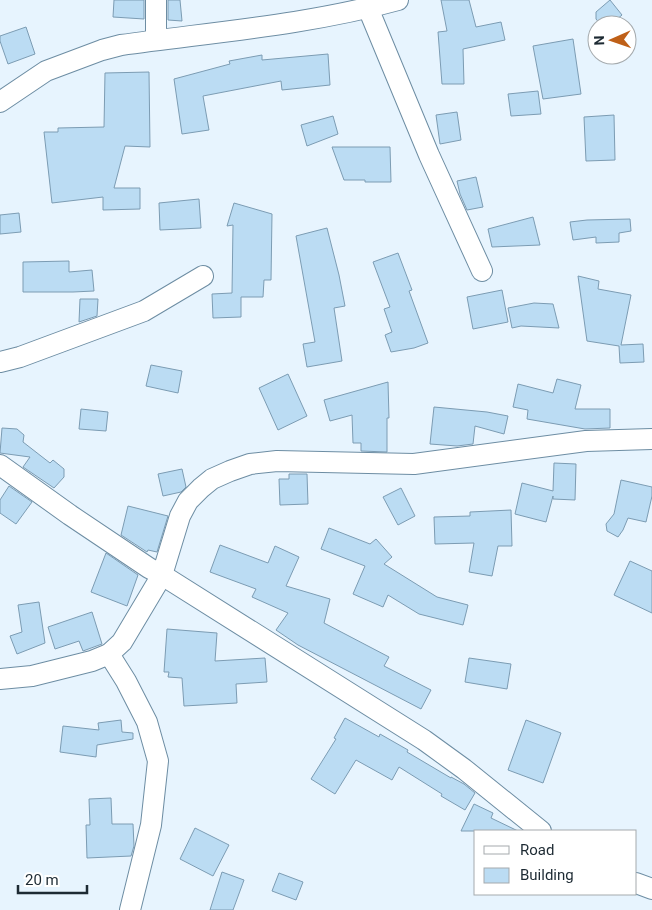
<svg xmlns="http://www.w3.org/2000/svg" width="652" height="910" font-family="Roboto,sans-serif">
  <style>
    .building { fill: #bbdcf3; stroke: #7c9cb3 }
    .lines { fill: none; stroke-linecap: round; stroke-linejoin: round }
    .street-casing { stroke: #6d8da3; stroke-width: 22 }
    .street { stroke: #fff; stroke-width: 20 }
  </style>
  <rect width="100%" height="100%" fill="#e7f4fe"/>
  <g class="building">
    <polygon points="114,0 144,0 144,19 113,17"/>
    <polygon points="168,0 180,0 182,21 168,20"/>
    <polygon points="441,0 469,0 476,27 501,22 505,40 463,49 464,84 442,84 438,32 447,31"/>
    <polygon points="610,0 622,15 610,25 601,25 596,19 596,12"/>
    <polygon points="26,27 35,54 8,64 0,41 0,36"/>
    <polygon points="573,39 581,94 543,99 533,46"/>
    <polygon points="328,54 330,85 282,90 281,81 203,96 209,130 182,134 174,79 230,64 229,61 262,55 262,60"/>
    <polygon points="149,72 150,147 125,146 114,188 140,188 140,209 103,210 103,197 52,203 44,132 58,132 58,128 104,127 105,73"/>
    <polygon points="538,91 541,114 511,116 508,94"/>
    <polygon points="457,112 461,140 440,144 436,115"/>
    <polygon points="614,115 615,160 586,161 584,117"/>
    <polygon points="333,116 338,134 307,146 301,125"/>
    <polygon points="332,147 390,147 391,182 365,182 365,180 344,180"/>
    <polygon points="476,177 483,207 467,210 460,194 457,181"/>
    <polygon points="199,199 201,228 160,230 159,203"/>
    <polygon points="234,203 272,214 271,280 264,280 263,297 241,297 241,317 213,318 212,294 232,293 233,225 227,226"/>
    <polygon points="19,213 21,232 0,234 0,215"/>
    <polygon points="533,217 540,245 492,247 488,229"/>
    <polygon points="630,219 631,231 619,233 619,242 596,243 596,237 573,240 570,222 587,220"/>
    <polygon points="327,228 339,275 345,306 334,308 342,361 307,367 303,344 315,342 296,236"/>
    <polygon points="398,253 412,290 409,291 428,343 414,348 391,352 385,335 392,332 384,309 390,307 373,262"/>
    <polygon points="69,261 69,272 92,270 94,291 73,292 23,292 23,262"/>
    <polygon points="578,276 599,281 598,289 631,295 621,345 643,344 644,362 620,363 619,346 587,341"/>
    <polygon points="502,290 508,322 473,329 467,297"/>
    <polygon points="80,299 98,299 97,316 79,322"/>
    <polygon points="534,303 553,304 559,328 521,326 512,328 508,308"/>
    <polygon points="151,365 182,371 178,393 146,386"/>
    <polygon points="288,374 307,416 278,430 259,388"/>
    <polygon points="557,379 581,385 575,409 610,409 610,428 585,429 527,419 528,410 513,407 518,384 553,393"/>
    <polygon points="388,382 389,418 387,418 387,452 361,451 361,443 353,443 352,415 330,421 324,400"/>
    <polygon points="434,407 487,412 508,416 504,434 475,426 473,444 457,446 430,444"/>
    <polygon points="81,409 108,412 106,431 79,429"/>
    <polygon points="2,428 17,429 24,435 23,442 50,463 53,460 64,469 64,477 54,488 23,467 30,457 0,453"/>
    <polygon points="554,463 576,464 575,500 553,499 553,496 546,522 515,514 522,483 553,491"/>
    <polygon points="182,469 186,487 181,492 163,496 158,474"/>
    <polygon points="289,474 307,474 308,504 280,505 279,479 289,479"/>
    <polygon points="621,480 652,487 652,496 646,522 628,518 623,530 618,537 607,531 606,524 614,514"/>
    <polygon points="9,486 32,502 16,524 0,513 0,500"/>
    <polygon points="401,488 415,516 398,525 383,497"/>
    <polygon points="128,506 168,516 157,552 148,550 147,552 121,535"/>
    <polygon points="511,510 512,546 498,546 492,576 469,572 474,543 435,544 434,517 470,516 470,512"/>
    <polygon points="329,528 370,544 376,539 392,557 384,564 437,597 468,605 463,625 419,614 388,595 383,607 353,594 365,566 321,549"/>
    <polygon points="220,545 268,563 275,546 299,557 286,586 330,599 324,623 389,657 384,666 431,690 421,709 298,645 276,630 288,613 252,597 256,589 210,572"/>
    <polygon points="106,553 138,575 127,606 91,592"/>
    <polygon points="630,561 652,571 652,613 614,595"/>
    <polygon points="39,602 45,643 17,654 10,636 22,632 18,605"/>
    <polygon points="92,612 102,644 83,651 79,641 55,649 48,627"/>
    <polygon points="167,629 217,633 215,661 265,658 267,682 236,684 237,703 184,706 182,678 168,677 169,672 164,672"/>
    <polygon points="469,658 511,664 507,689 465,682"/>
    <polygon points="345,718 379,737 380,734 408,750 407,752 451,778 451,777 464,784 475,793 465,810 441,796 442,794 399,767 392,780 356,760 335,794 311,779 336,739 334,738"/>
    <polygon points="121,720 122,732 133,733 133,739 97,745 96,757 60,752 63,726 99,730 98,723"/>
    <polygon points="526,720 561,733 543,783 508,770"/>
    <polygon points="111,798 112,824 133,824 134,846 131,856 87,858 86,825 90,825 89,799"/>
    <polygon points="474,804 493,813 491,818 518,831 461,831"/>
    <polygon points="195,828 229,845 213,876 180,859"/>
    <polygon points="222,872 244,880 233,910 210,910"/>
    <polygon points="279,873 303,882 296,900 272,891"/>
  </g>
  <g class="lines">
    <g class="street-casing">
      <g id="street">
        <polyline points="368,8 429,155 482,271"/>
        <polyline points="156,40 156,0"/>
        <path d="M0,102L46,71L102,50L121,45C214,32 308,25 398,0"/>
        <polyline points="0,362 20,357 144,311 203,276"/>
        <polyline points="0,465 70,515 149,568 162,575 424,740 464,769 541,831"/>
        <polyline points="109,654 126,681 147,722 158,761 151,825 130,910"/>
        <polyline points="0,679 32,676 92,661 109,654 122,642 162,575 180,516 188,501 201,488 212,479 230,471 250,464 277,461 414,464 586,441 652,439"/>
        <polyline points="636,883 652,889"/>
      </g>
    </g>
    <use href="#street" class="street"/>
  </g>
  <rect x="474" y="830" width="162" height="65" fill="#ffffff" stroke="#a5aaad"/>
  <rect x="484" y="846" width="25" height="8" fill="#ffffff" stroke="#a5aaad"/>
  <text x="520" y="855" font-size="15" fill="#1d2a33">Road</text>
  <rect x="484" y="868" width="25" height="15" fill="#bbdcf3" stroke="#a5aaad"/>
  <text x="520" y="880" font-size="15" fill="#1d2a33">Building</text>
  <g transform="translate(612 40) rotate(268)"><circle r="24" fill="#ffffff" stroke="#a5aaad"/>
  <path d="M0-4L9 19L0 12L-9 19Z" fill="#bf6018"/>
  <text y="-8" font-size="14" font-weight="bold" text-anchor="middle" fill="#1d2a33">N</text>
  </g>
  <path d="M18 885v8h69v-8" fill="none" stroke="#1d2a33" stroke-width="2.5"/>
  <text x="25" y="885" font-size="15" fill="#1d2a33" stroke="#ffffff" stroke-width="4" paint-order="stroke">20 m</text>
</svg>
